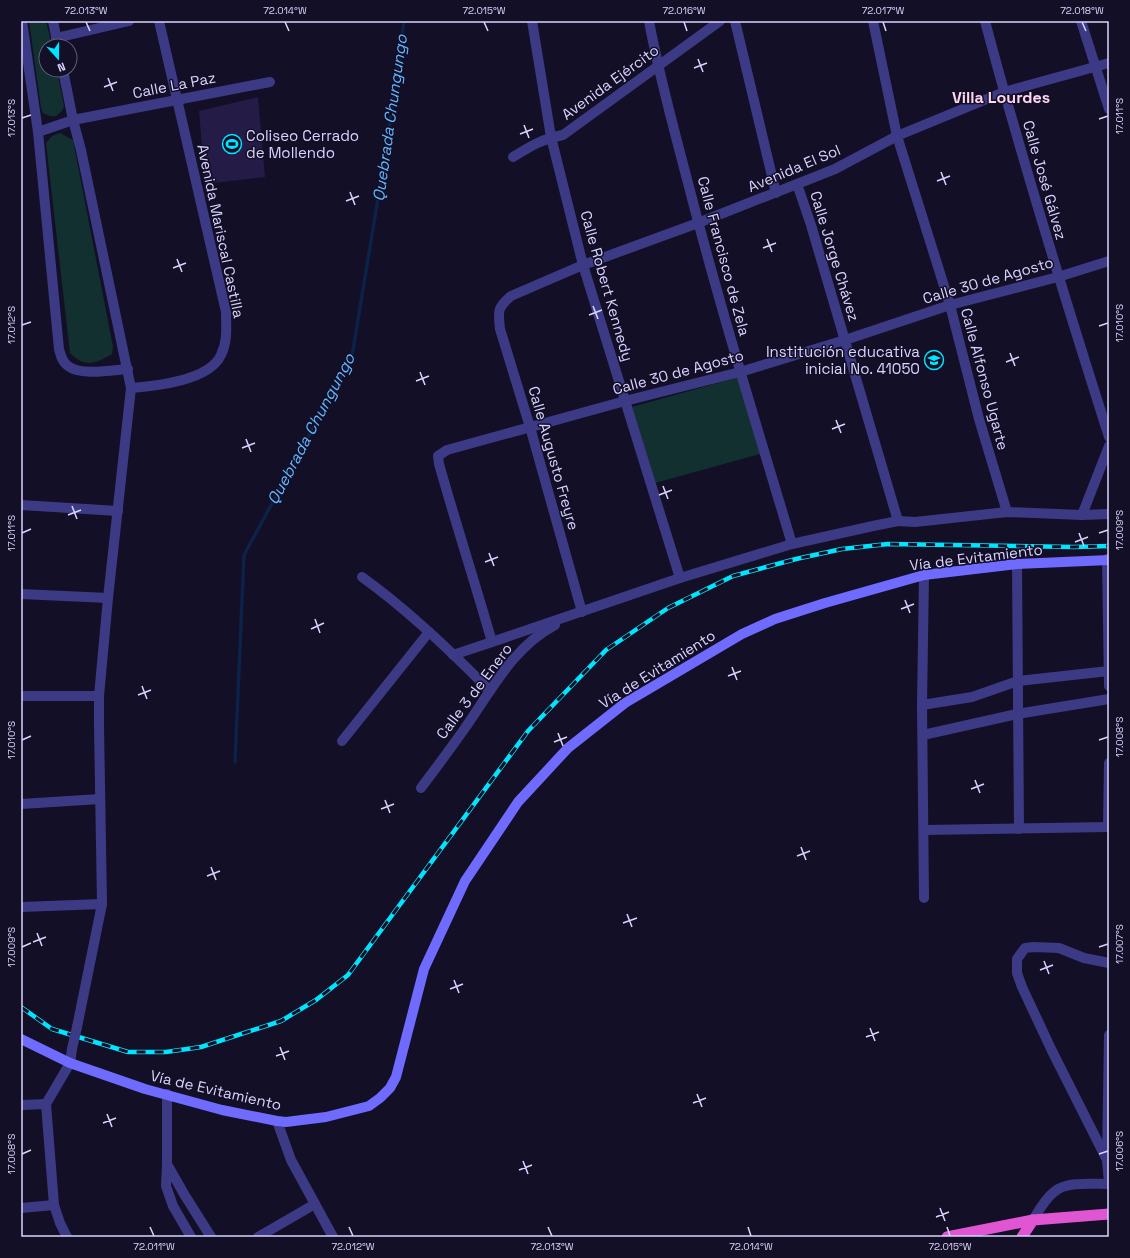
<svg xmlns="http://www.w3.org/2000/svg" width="1130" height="1258" font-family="'Space Grotesk',sans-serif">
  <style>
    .green { fill: #12302f }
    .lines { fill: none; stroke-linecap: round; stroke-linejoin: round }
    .stream { stroke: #0c2248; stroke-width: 3.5 }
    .building { fill: #241b47 }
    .minor { stroke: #3d3a85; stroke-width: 10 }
    .secondary { stroke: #6f6bff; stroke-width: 10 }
    .trunk { stroke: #e055d1; stroke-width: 11 }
    .rail-casing { stroke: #00e5ff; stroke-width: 4.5 }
    .rail { stroke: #130f26; stroke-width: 3; stroke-dasharray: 9; stroke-linecap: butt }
    .minor-bridge { stroke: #3d3a85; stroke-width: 10 }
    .ticks { fill: none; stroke: #d9d4ff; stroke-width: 1.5 }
    .labels { text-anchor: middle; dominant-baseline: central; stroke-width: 3; stroke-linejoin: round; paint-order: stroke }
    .street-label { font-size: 15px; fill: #d9d4ff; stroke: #130f26 }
    .poi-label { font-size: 15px; fill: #d9d4ff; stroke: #130f26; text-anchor: start }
    .neighbourhood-label { font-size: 16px; font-weight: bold; fill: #ffd6f0; stroke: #130f26 }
    .water-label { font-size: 16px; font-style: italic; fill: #62b6ff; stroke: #130f26 }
    .neatline { fill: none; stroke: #d9d4ff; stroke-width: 1.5 }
    .ticks-label { font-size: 10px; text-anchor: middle; fill: #d9d4ff }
  </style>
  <rect width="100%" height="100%" fill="#130f26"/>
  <g class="green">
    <polygon points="29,21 46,21 52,46 46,46 46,70 57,70 64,106 62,111 56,116 50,116 43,113 41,108"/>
    <path d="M60,133L73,140L113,347L112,354C95,364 85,368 70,353L46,143L52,136Z"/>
    <polygon points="739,377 760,454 655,483 632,407"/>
  </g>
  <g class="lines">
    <polyline class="stream" points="235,762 244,555 352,356 386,150 404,21"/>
  </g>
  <polygon class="building" points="258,97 265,177 205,184 199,111"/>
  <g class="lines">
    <g class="minor">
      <path d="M22,21L38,132L59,349C61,356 62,362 68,366C80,376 113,370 128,369"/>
      <polyline points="53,21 58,46"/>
      <polyline points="532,21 551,137 583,265 680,578"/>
      <path d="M649,21C659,76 674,129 688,183C719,304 756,424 792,544"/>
      <polyline points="735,21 776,193"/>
      <polyline points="873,21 897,136 950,305 979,419 1007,512"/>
      <path d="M985,21C1022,161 1065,299 1109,437"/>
      <polyline points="1081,21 1109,109"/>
      <polyline points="56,38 129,21"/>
      <polyline points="63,70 73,120 81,150 131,388 108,598 99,696 99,726 102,904 77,1027"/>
      <polyline points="38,132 73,120 270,82"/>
      <path d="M513,157C531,146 542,139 563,135L720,21"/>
      <polyline points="797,184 811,225 898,521"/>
      <path d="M131,388C156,386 209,381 221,355C228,341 226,327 226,312L159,21"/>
      <polyline points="21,505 118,511"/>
      <polyline points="1082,515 1109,446"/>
      <polyline points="1107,559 1109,686"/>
      <polyline points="1017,564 1019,829"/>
      <polyline points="924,575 922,705 924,898"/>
      <path d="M362,577C408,610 450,650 490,691"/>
      <polyline points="21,594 108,598"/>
      <path d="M582,612L530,427L500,329C498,311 497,308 511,296L583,265L698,223L835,169L897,136L1004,92L1109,63"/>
      <path d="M492,642C475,583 456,524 439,464L438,456L447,450L625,401L740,372L845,340L950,305L1058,277L1109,261"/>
      <polyline points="453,655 492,642 680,578 792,544 873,526 898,521 915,522 1007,512 1082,515 1109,514"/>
      <polyline points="21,696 99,696"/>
      <polyline points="922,705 972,697 1018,681 1109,671"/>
      <polyline points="923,735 1017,714 1109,699"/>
      <polyline points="342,741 429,632"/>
      <path d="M421,788C436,768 451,748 465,728C491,691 513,647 555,625"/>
      <polyline points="21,804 100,799"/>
      <polyline points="1108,827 1109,763"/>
      <polyline points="924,830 1109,827"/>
      <polyline points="21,907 102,904"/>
      <polyline points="167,1094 167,1164 166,1186 173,1206 191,1237"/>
      <polyline points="21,1105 46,1104"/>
      <polyline points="277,1121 291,1160 333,1237"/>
      <polyline points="1107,1160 1052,1051 1022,987 1017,973 1017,959 1025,948 1034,947 1059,948 1084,958 1109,963"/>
      <polyline points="167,1164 184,1194 211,1237"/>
      <polyline points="1109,1184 1107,1160 1109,1035"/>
      <polyline points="21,1208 54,1205"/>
      <path d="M1033,1220C1039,1210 1045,1199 1054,1192C1066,1181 1093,1184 1109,1184"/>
      <polyline points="67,1237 60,1223 54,1205 46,1104 70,1063 72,1049"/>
      <polyline points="258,1237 315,1204"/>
    </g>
    <polyline class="secondary" points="21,1039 70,1063 145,1089 222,1110 277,1121 286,1122 326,1117 369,1106 380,1098 390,1088 396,1077 424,969 465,881 518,802 568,748 625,703 742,634 775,619 825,603 924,575 1017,564 1109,560"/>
    <g class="trunk">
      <polyline points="947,1237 1033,1220 1109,1214"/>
      <polyline points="1022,1237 1033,1220"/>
    </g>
    <g class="rail-casing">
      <polyline id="rail" points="21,1007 52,1029 128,1052 166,1052 201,1047 281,1021 316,1000 348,975 528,731 606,650 668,608 733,576 796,559 842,549 888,544 1074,547 1109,546"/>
    </g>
    <use href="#rail" class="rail"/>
    <polyline class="minor-bridge" points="72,1049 77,1027"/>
  </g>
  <path class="ticks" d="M86,22L90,31M285,22L289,31M484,22L488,31M684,22L687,31M883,22L886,31M1082,22L1086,31M698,59L703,72M694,68L707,63M108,78L113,91M104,87L117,82M22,118L31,115M1099,119L1108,116M524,125L529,138M520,134L533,129M941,172L946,185M937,181L950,176M350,192L355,205M346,201L359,196M767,239L772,252M763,248L776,243M177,259L182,272M173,268L186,263M593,306L598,319M589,315L602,310M22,325L31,322M1099,326L1108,323M1010,353L1015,366M1006,362L1019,357M420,372L425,385M416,381L429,376M836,420L841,433M832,429L845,424M246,439L251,452M242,448L255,443M663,486L668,499M659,495L672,490M72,506L77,519M68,515L81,510M22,533L31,529M1079,533L1084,546M1099,533L1108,530M1075,542L1088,537M489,553L494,566M485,562L498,557M905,600L910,613M901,609L914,604M315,619L320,633M311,629L324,623M732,667L737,680M728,676L741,671M142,686L147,699M138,695L151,690M558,733L563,746M22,740L31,736M1099,740L1108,737M554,742L567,737M975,780L980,793M971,789L984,784M385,800L390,813M381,809L394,804M801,847L806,860M797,856L810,851M211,867L216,880M207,876L220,871M627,914L632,927M623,923L637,918M37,933L42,946M33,942L46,937M22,947L31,943M1099,947L1108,944M1044,961L1049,974M1040,970L1053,965M454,980L459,993M450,989L463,984M870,1028L875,1041M866,1037L879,1032M280,1047L285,1060M276,1056L289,1051M697,1094L702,1107M693,1103L706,1098M107,1114L112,1127M103,1123L116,1118M22,1154L31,1150M1099,1154L1108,1151M523,1161L528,1174M519,1170L532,1165M940,1208L945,1221M936,1217L949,1212M150,1227L154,1236M349,1227L353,1236M548,1227L552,1236M748,1227L751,1236M947,1227L950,1236"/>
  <defs>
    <g id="stadium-ring" transform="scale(1)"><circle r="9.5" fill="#130f26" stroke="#00e5ff" stroke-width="1.5"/><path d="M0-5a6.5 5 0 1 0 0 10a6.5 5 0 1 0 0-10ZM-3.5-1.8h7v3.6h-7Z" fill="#00e5ff"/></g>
    <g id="school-ring" transform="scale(1)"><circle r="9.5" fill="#130f26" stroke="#00e5ff" stroke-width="1.5"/><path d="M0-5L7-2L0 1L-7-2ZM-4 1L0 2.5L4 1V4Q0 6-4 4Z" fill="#00e5ff"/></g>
  </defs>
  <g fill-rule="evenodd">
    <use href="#stadium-ring" x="232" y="144"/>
    <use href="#school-ring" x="934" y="360"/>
  </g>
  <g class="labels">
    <g class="street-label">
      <text transform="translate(610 82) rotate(-36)">Avenida Ejército</text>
      <text transform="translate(174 85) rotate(-11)">Calle La Paz</text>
      <text transform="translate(794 168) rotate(-23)">Avenida El Sol</text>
      <text transform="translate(1045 180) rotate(74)">Calle José Gálvez</text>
      <text transform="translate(221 231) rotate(78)">Avenida Mariscal Castilla</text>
      <text transform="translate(724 256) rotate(75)">Calle Francisco de Zela</text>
      <text transform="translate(835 256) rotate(73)">Calle Jorge Chávez</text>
      <text transform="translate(988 280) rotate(-16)">Calle 30 de Agosto</text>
      <text transform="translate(607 286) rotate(74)">Calle Robert Kennedy</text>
      <text transform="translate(678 372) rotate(-15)">Calle 30 de Agosto</text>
      <text transform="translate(985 379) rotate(75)">Calle Alfonso Ugarte</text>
      <text transform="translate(554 458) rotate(74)">Calle Augusto Freyre</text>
      <text transform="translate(976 557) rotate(-7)">Vía de Evitamiento</text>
      <text transform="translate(657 669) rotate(-32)">Vía de Evitamiento</text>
      <text transform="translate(474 691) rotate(-53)">Calle 3 de Enero</text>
      <text transform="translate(216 1090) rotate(13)">Vía de Evitamiento</text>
    </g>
    <g class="poi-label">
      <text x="246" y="135">Coliseo Cerrado<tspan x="246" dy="17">de Mollendo</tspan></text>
      <text x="920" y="351" text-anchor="end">Institución educativa<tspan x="920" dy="17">inicial No. 41050</tspan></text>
    </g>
    <g class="neighbourhood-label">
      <text x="1001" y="97">Villa Lourdes</text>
    </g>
    <g class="water-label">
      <text transform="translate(390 118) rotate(-82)">Quebrada Chungungo</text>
      <text transform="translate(311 429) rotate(-62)">Quebrada Chungungo</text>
    </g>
  </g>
  <rect width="1130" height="1258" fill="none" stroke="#130f26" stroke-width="44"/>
  <g transform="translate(58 58) rotate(159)"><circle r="19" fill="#130f26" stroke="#625e7d"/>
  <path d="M0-3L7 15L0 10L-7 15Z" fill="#00e5ff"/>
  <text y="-6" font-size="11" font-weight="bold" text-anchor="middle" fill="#d9d4ff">N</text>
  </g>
  <rect x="22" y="22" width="1086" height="1214" class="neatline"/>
  <g class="ticks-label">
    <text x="86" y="14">72.013°W</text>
    <text x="285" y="14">72.014°W</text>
    <text x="484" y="14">72.015°W</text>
    <text x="684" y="14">72.016°W</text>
    <text x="883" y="14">72.017°W</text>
    <text x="1082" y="14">72.018°W</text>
    <text transform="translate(1119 116) rotate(-90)" y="4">17.011°S</text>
    <text transform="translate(11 118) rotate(-90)" y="4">17.013°S</text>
    <text transform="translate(1119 323) rotate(-90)" y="4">17.010°S</text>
    <text transform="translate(11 325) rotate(-90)" y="4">17.012°S</text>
    <text transform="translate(1119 530) rotate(-90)" y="4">17.009°S</text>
    <text transform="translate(11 533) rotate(-90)" y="4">17.011°S</text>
    <text transform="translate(1119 737) rotate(-90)" y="4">17.008°S</text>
    <text transform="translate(11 740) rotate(-90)" y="4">17.010°S</text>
    <text transform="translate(1119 944) rotate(-90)" y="4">17.007°S</text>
    <text transform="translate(11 947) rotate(-90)" y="4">17.009°S</text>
    <text transform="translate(1119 1151) rotate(-90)" y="4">17.006°S</text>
    <text transform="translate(11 1154) rotate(-90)" y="4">17.008°S</text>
    <text x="154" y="1250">72.011°W</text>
    <text x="353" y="1250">72.012°W</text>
    <text x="552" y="1250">72.013°W</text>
    <text x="751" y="1250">72.014°W</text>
    <text x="950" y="1250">72.015°W</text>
  </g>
</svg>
